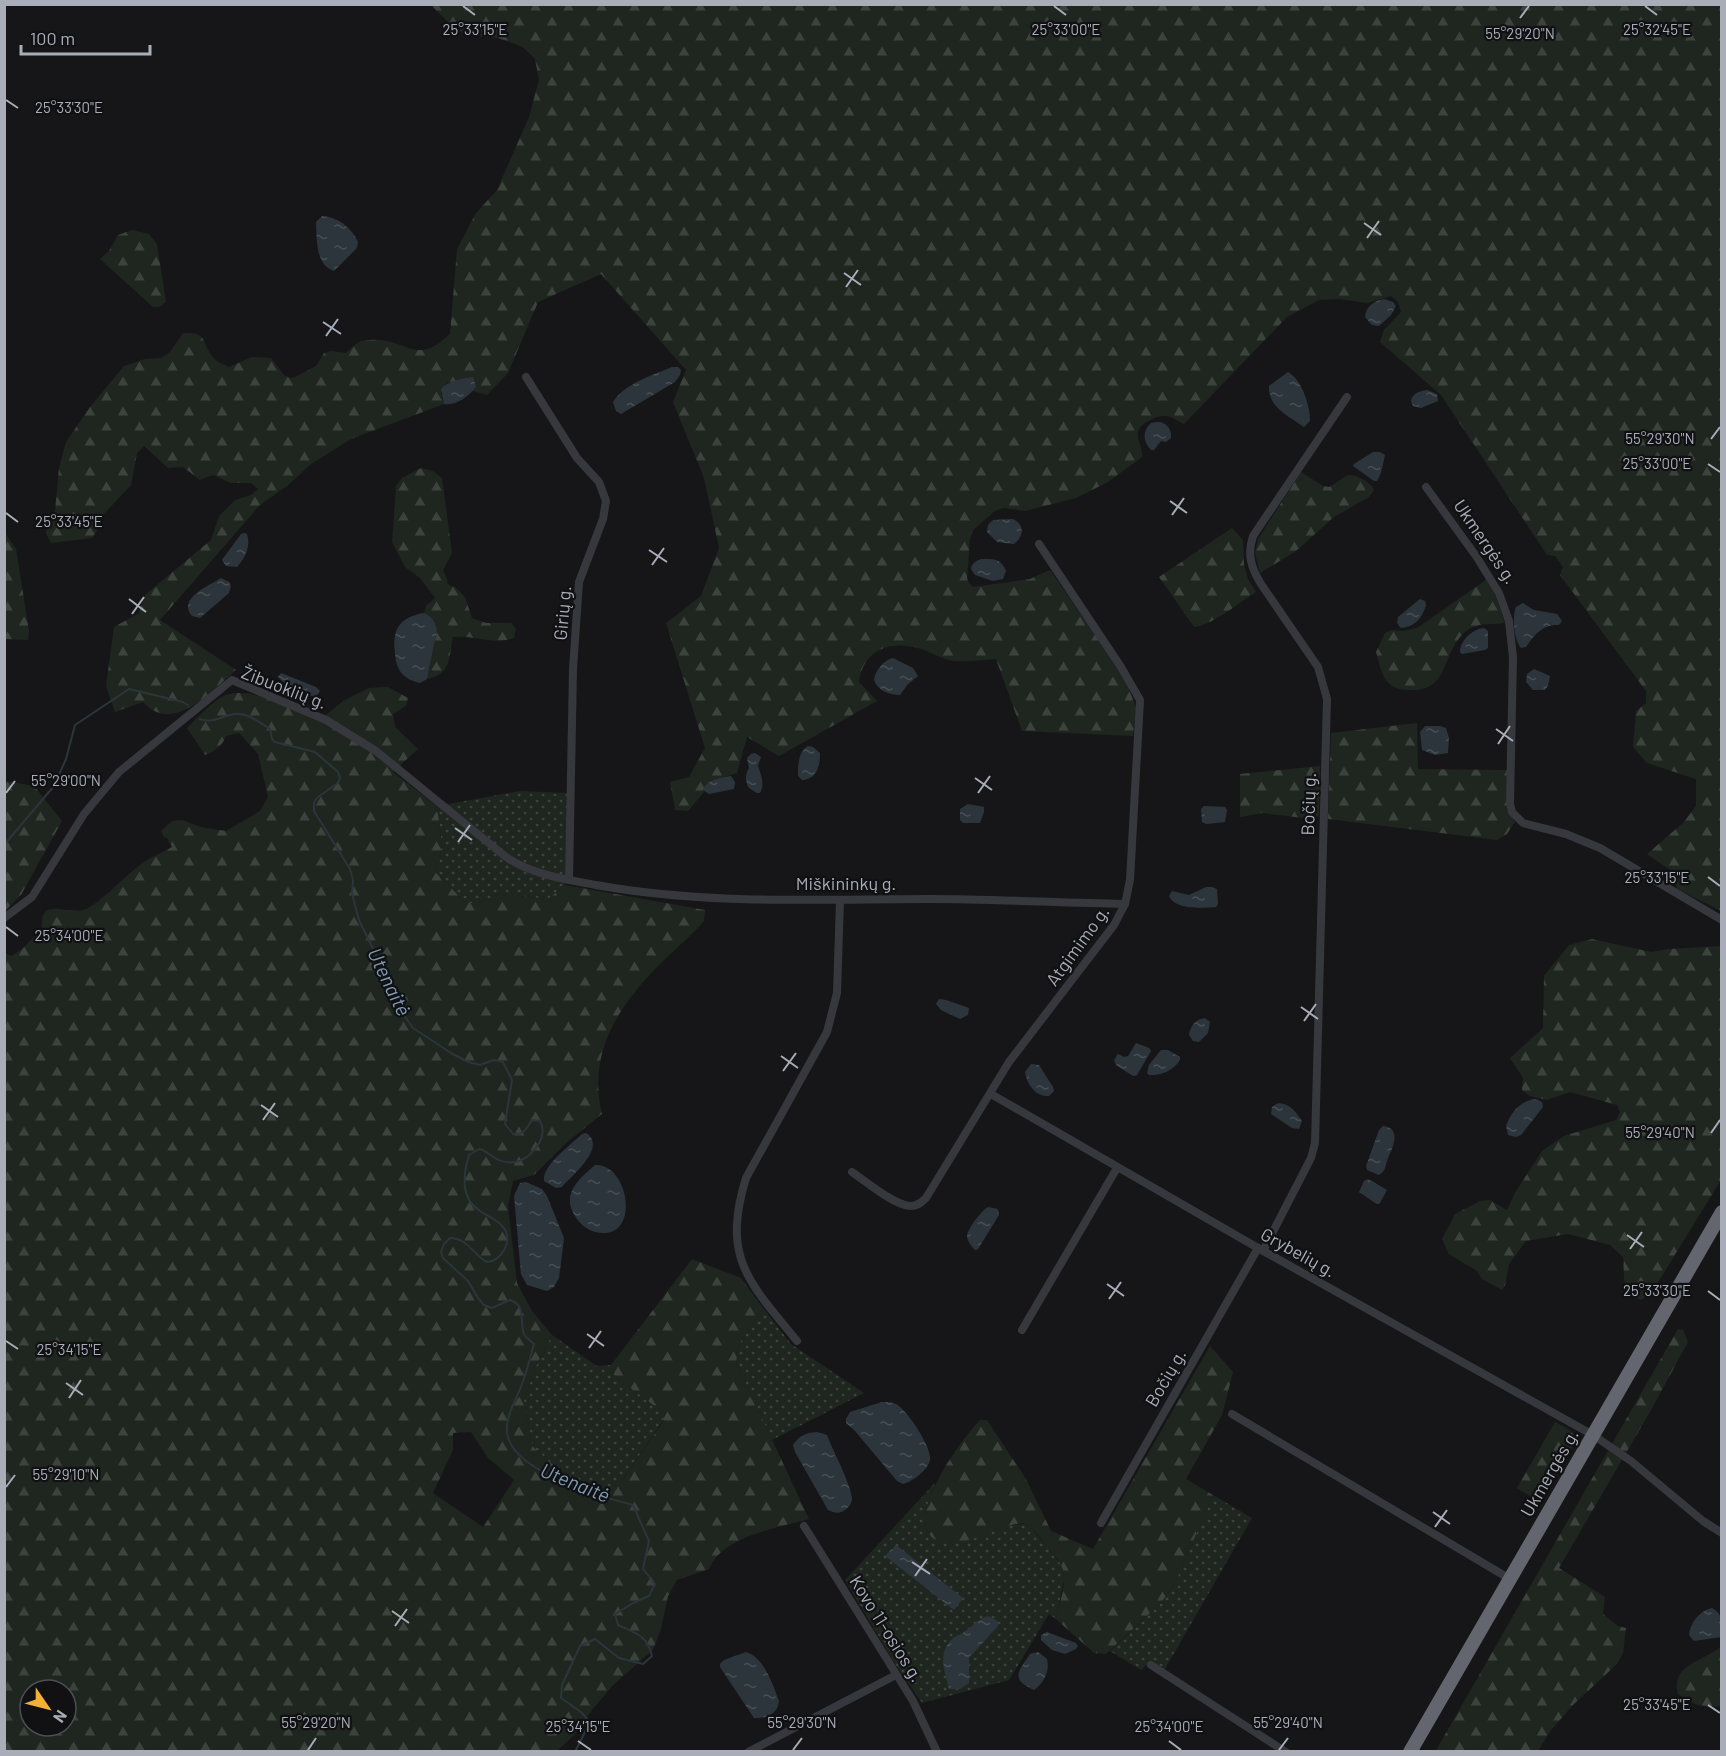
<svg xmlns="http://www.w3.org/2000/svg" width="1726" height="1756" viewBox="0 0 1726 1756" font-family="Barlow,sans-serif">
<defs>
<pattern id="grass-dots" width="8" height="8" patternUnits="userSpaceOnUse" patternTransform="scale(1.5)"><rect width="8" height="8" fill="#1e261f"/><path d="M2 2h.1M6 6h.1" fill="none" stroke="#3c433d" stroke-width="1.8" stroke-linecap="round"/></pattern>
<pattern id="forest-firs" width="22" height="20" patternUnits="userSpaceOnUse" patternTransform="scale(1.5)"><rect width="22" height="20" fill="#1e261f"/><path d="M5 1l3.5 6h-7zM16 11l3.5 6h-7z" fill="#3c433d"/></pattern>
<pattern id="water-ripples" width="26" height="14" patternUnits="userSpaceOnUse" patternTransform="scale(1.5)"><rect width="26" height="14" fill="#2c353c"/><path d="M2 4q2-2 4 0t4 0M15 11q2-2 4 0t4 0" fill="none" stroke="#485056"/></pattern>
</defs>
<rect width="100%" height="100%" fill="#161618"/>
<g fill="url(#grass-dots)">
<path d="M520,791l48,2 -3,92 -17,14 -48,-5 -23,9h-11l-30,-30 6,-28 -5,-39z"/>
<path d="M763,1308l28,36 73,49 -92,47 -36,-78 3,-18z"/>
<path d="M552,1335l45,31 14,-1 3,10 51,39 -2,7 -47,68 -9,5 -17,-5 -38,-25 -20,-18 -8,-46 12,-34z"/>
<path d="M935,1483c-5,17 -14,32 -8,49l98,-8 6,3 32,40 1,12 -8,40 -7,-5 -40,66 -87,23 -26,-38 -51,-85z"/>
<path d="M1213,1495l39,23 -87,151 -15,-8 -9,9 -31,-19 51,-48 14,-20z"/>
</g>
<g fill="url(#forest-firs)" fill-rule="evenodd">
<path d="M431,5h1290v906l-44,-22 -4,-17 -26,-18 36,-31 13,-17v-27l-49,-16 -14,-16 3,-36 10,-8v-12l-86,-116 3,-8 -8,-11 -8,-1 -106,-160 -61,-53 4,-12 17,-18 -3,-10 -7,-6 -24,7 -27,-4 -21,1 -32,17 -103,107c-6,-3 -13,-8 -18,-8 -9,-1 -27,7 -28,17 -1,8 5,15 4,24l-34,25 -32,16 -51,13 -21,-3 -9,3 -21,18 -4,10 -3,39 2,5 4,4 57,-8 20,-9 75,108 11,30 -3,28 -111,-5 -26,-72c-13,1 -28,3 -42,2 -12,-1 -24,-10 -36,-13 -29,-8 -55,2 -59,34l18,19 -98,55 -32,-19 -10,36 -15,5 -19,12 1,2 -16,19 -13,-1 -5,-28 19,-5 16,-29 -39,-125 35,-27 18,-48 -15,-70 -31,-76 13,-32 -85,-96 -63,28 -30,71 -21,22 -14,-4 3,-4 -9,-9 -20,5 -6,10 3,11 -93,35 -40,25 -24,22 -27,19 -100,115 76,50c-24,20 -63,66 -93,32l-28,10 -9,-26 8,-59 25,-14 6,-18 66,-55 8,-24 16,-16 16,-5 7,-6 -7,-6h-20l-18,-8 -13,5 -17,-13 -15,1 -24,-22 -7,7 -6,32 -31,33 -3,13 -5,7 -41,5 -5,-10 1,-9 8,-13 4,-43 7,-26 24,-35 34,-41 21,-7 16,-1 9,-6 13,-19c25,-1 18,8 29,23 4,6 11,8 17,11l23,-10 19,1 13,17 6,3 5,-1 21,-11 8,-13 7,-2 15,2c4,-4 10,-10 15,-12 1,0 8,-1 9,-1 37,-3 44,28 80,-6l7,-85 19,-36 21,-23 32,-73 10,-37 -4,-21 -12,-12 -25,-9 -28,-3 -13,-4z"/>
<path d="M132,230l17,4 8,10 9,58 -7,5h-6l-53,-48 9,-8 9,-16z"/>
<path d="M421,468l12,3 9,7 10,75 -9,17 4,9v4l5,4 2,-1 11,11 7,21 14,5h25l5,6 -2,9c-21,7 -39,-3 -61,-1 -4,19 -2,38 -26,42l10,-49c-2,-9 -5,-12 -13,-17l2,-7 9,-8 -15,-20 -15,-11 -13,-25 4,-56 6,-8z"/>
<path d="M1301,472l22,14 6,1c16,-8 16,-18 35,-7 5,3 8,5 10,10l-5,7 -35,20 -38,34 -36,22 -5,-20 3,-14z"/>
<path d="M1232,528l11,12 1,25 4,14 8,13c-14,9 -47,35 -62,35l-35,-50z"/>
<path d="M5,533l11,16 13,82 -1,9 -23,-1z"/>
<path d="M1486,580l9,14 10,29c-15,2 -28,-1 -40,9 -26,24 -14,60 -57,58 -25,-1 -26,-18 -32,-38l9,-19 6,-3 12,1 14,-3z"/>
<path d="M388,687l20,11 -2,8 -13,8 2,13 23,22 -25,23 44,34 5,39 -6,28 30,30h11l23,-9 48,5 17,-14 140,25 -1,11c-13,15 -29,28 -43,42 -42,42 -74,89 -59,151l-36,29 -32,32 -21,6 -5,25 9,77 15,28 20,24 -16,31 -12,34 8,46 20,18 38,25 17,5 9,-5 47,-67 2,-8 -51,-39 -3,-10 81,-106 49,19 22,30 -24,36 -3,18 73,157c-32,9 -87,17 -100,50l-32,11 -9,16 -7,33 -8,21 -40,35 -21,25 -18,25 -17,16h-552l-1,-798 8,3 11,-8 19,-19c-3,-35 26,-12 44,-20 14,-6 39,-33 54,-44 9,-7 21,-12 32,-18l-5,-9 -3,-1 -3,-6 11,-10 10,-1 19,7 25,4 34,-20 8,-14 -10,-43 -19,-21 -13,3c-4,10 -11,15 -21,19l-18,-27c9,-9 28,-29 39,-33 27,-9 68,16 93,26l24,-20 26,-13zM471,1432l17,26 26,22 -31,47 -50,-34 20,-43v-17zM30,1690h36v36h-36z"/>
<path d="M1417,723l1,46 90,1c0,18 -4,37 7,52l-8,12 -10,6 -169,-21 3,-86z"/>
<path d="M1320,766l-1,50 -7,3 -50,-6 -22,4v-43z"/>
<path d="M6,781l28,5 28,35 -41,74 -16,16z"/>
<path d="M1592,939l59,13 18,-3 52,-3v234l-69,112 -11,8c-21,-9 -16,-23 -18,-43l-13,-12 -42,-11 -42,7 -17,23 -4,22 -3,4 -20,-11 -5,-8 -28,-17 -7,-15 13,-25 25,-13 10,-1 17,10 8,-17 27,-42 22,-15 52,-16 4,-8 -3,-7 -47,-13 -23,8 -17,-4 -8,-6 1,-12 -13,-20 33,-30 1,-52 25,-31z"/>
<path d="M1678,1329l5,1 5,12 -37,68 -92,158 46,29 -2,17 15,12 8,2 -3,25 -6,11 -43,40 -23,26 -13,21 -103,1z"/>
<path d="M1210,1346l23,26 -11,43 -36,64 27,16 -38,88 -14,20 -55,51 -12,-1 -38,-34c3,-16 13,-39 5,-54 -3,-7 -9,-12 -14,-18 -5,-7 -13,-20 -22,-23 -16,-4 -58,23 -79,19 -56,-8 16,-105 34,-123h7l39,59 25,52 42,18z"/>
<path d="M1555,1422c9,5 19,8 21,19l-36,61 -23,-14z"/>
<path d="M1721,1647v59c-19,2 -27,-1 -43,-12 -8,-29 25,-33 43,-47z"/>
</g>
<g fill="url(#water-ripples)">
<path d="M322,216c16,1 29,11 36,26l-1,6 -23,23c-19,-6 -17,-33 -18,-49z"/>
<path d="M1384,299l9,3 3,4 -5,9 -12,11 -7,-1 -7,-8c1,-11 9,-16 19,-18z"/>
<path d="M672,367h6l3,3 -1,5 -5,7 -54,32 -5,-3 -3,-9c11,-18 40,-27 59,-35z"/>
<path d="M1288,372c14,8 22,33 22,49l-6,6c-16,-11 -36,-20 -35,-41z"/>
<path d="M473,377l3,10c-7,9 -20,19 -32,17l-3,-15c6,-8 22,-11 32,-12z"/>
<path d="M1427,390l10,4 1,7 -17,7 -8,-2 -2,-5c1,-7 8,-10 16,-11z"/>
<path d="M1158,422c9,0 14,8 13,16l-5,4 -5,-1 -7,9h-3c-8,-8 -9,-19 0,-27z"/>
<path d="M1373,452h7l5,3 -4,18 -4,8h-3l-21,-15 1,-2z"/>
<path d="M1013,519c12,6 11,17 1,25l-17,-2 -10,-10 1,-7 5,-5z"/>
<path d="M244,533l3,1c4,12 -2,24 -10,33l-11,-1 -4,-6 19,-26z"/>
<path d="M981,559c12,0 20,-1 25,12l-3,8 -10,2 -18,-6 -4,-6c1,-6 5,-8 10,-10z"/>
<path d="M221,578l8,4 2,4 -2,7 -29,25 -8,-2c-15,-18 17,-30 29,-38z"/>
<path d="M1420,599l5,2 1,4c-4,13 -11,22 -25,23l-4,-5 1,-6z"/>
<path d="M1523,603l11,7 23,4 5,7 -3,4c-16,-1 -25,10 -33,22l-5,1c-7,-8 -9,-31 -5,-41z"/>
<path d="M424,613c9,5 11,8 13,17l-10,49 -7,4c-17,-4 -24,-13 -25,-30 -3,-23 4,-36 29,-40z"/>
<path d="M1484,628l4,3v17l-3,2 -23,4 -2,-2c0,-11 12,-23 24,-24z"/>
<path d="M893,658l20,10 5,8 -10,8 -8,11c-11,0 -23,-5 -26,-15 1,-10 10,-20 19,-22z"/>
<path d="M1534,669l16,7 -2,10 -3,4h-12l-7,-8 1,-8z"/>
<path d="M281,673l35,14 4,4 -4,6c-13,-3 -30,-10 -38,-20z"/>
<path d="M1425,726h15l6,2 3,10 -1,15 -13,2 -13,-5 -2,-18z"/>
<path d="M808,746l5,1 7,6c0,13 -3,26 -18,27l-4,-4c0,-11 0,-24 10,-30z"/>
<path d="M755,753l6,4 -3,9c3,8 7,19 2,27h-3l-8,-5c-4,-7 -4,-13 0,-20l-2,-10 4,-4z"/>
<path d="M731,776l4,6 -1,7 -25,5 -6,-4c4,-11 18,-12 28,-14z"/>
<path d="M968,804l16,3v5l-4,11h-17l-3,-3v-11z"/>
<path d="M1204,806l21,1 2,3 -2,12 -19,2 -4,-2 -1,-13z"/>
<path d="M1206,887h5l6,2 1,15 -2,3c-14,1 -41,3 -47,-11l3,-5 17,4z"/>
<path d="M939,999l7,1 23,8 -1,7 -8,4 -19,-9 -5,-6z"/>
<path d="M1205,1018l5,4 -2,11 -9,9 -6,-1 -4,-6c1,-9 7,-16 16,-17z"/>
<path d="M1136,1043l13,5 2,3 -14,24 -4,1 -17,-11 -2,-5 4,-6 6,3 4,-1z"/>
<path d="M1161,1050h7l12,7v3c-6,10 -19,16 -31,15l-2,-2 2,-8z"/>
<path d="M1031,1064l8,1 14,22 1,4 -5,5c-14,1 -22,-12 -24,-24z"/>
<path d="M1536,1099l6,3 1,5 -22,28 -5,2 -8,-2 -2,-9c5,-14 15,-26 30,-27z"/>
<path d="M1278,1103c13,1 17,8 24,18l-3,8 -7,-1 -21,-14 1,-7z"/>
<path d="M1383,1126c19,2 10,22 5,32 -3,8 -2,13 -9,17l-12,-5 -1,-4 13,-36z"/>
<path d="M586,1133c22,14 -14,42 -24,54l-6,1 -12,-7c-2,-16 27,-36 38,-47z"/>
<path d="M595,1165c34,-3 48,78 0,67 -7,-2 -14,-7 -18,-13 -17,-24 0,-38 18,-54z"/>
<path d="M1368,1179l19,11 -7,13 -3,1 -18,-12 5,-11z"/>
<path d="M526,1182l16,7 5,7 17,42 -5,40 -5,9 -7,4 -20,-6 -6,-11 -7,-78 6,-13z"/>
<path d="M988,1207l10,2 1,6 -21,34 -3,1c-3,-3 -8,-9 -8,-14 0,-7 15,-26 21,-29z"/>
<path d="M882,1402c4,0 9,0 14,2 11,6 36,43 34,56 -2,10 -18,22 -27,24l-6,-3 -42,-50 -9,-8v-4l4,-7z"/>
<path d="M817,1432l10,3c6,16 23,47 25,63 0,5 -2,8 -7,12 -5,4 -11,3 -17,0l-33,-58 -2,-7c7,-10 12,-12 24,-13z"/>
<path d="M896,1545l67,53 -9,12 -69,-54z"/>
<path d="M1712,1608c12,6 10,17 9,29l-27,4 -5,-6c1,-12 10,-24 23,-27z"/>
<path d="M988,1616l10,5v5l-29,32v25l-9,6h-11c-4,-18 -12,-35 3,-50 3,-3 8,-4 12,-7 12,-8 9,-10 24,-16z"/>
<path d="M1047,1632l29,11 2,3 -2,3 -11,5 -13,-4 -11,-10v-5z"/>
<path d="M746,1652c18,5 27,33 33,49 -1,13 -13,18 -25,17l-34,-51v-3l4,-4z"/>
<path d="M1038,1652l9,7c3,12 -3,24 -13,31 -24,-11 -16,-18 -4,-36z"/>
</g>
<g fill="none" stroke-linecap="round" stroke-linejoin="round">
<g stroke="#2c353c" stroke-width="2">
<path d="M200,719c12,5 22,-3 34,-5 13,-2 25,8 36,15l2,10 3,3 40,10 23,20 2,6 -2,5 -20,14 -4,5v9l36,58 3,11 -1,14 7,26 31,64 13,30 10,14 38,25 17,9 12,3 14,-5 9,2 9,18 -7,44 8,10c11,1 13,-5 19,-14l8,1c4,7 3,15 -1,22 -10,17 -26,25 -44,15 -6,-3 -9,-8 -16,-9l-10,6c-6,20 -9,43 11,56 7,5 18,9 23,16 11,13 -1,34 -16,35 -14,-7 -19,-24 -37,-24l-6,6 -3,8 2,6 25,23 10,17 6,7 8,3 18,-8c17,6 9,21 14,34 1,3 7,7 10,10 -4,14 -7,27 -12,40 -5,14 -17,33 -15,48 3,39 94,65 126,73l16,36 -6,28 12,15 -6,12 -14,6 -20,12 3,11c19,9 29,10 34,31l-9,8 -24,-6 -24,-19 -15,7 -18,39 -1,13 20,14 9,10 -15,30"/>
<path d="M4,845l50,-59 12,-27 9,-34 54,-36 54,13 5,3"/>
</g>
<g stroke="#37383d" stroke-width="8">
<path d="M526,377l51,81 22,24 7,19 -3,18 -24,63 -6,87 -4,211"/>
<path d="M1426,487l50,69 23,37 10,28 4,36 -3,146 2,9 11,11 43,11 34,14 122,72"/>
<path d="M4,918l28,-21 52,-83 35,-42 113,-92 94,40 50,31 130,106c27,18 58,22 90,28 110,20 222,14 334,14 65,0 130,4 195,5"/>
<path d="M991,1094l267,154 335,187 38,26 72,60 19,12"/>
<path d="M852,1172c13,9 42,33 58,34 7,0 11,-3 16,-8l83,-136 105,-137 11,-21 5,-24 10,-180 -19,-33 -82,-123"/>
<path d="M1263,1251l48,-93 4,-15 12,-444 -9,-32 -57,-83c-10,-16 -14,-30 -8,-48l94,-139"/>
<path d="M1022,1330l95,-162"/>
<path d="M797,1341c-47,-58 -76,-82 -51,-163l81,-146 10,-39 3,-93"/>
<path d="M1232,1414l278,165"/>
<path d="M1101,1523l157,-275"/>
<path d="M804,1526l109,175 24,51"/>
<path d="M1151,1665l135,87"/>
<path d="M748,1752l148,-77"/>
</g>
<path stroke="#63666e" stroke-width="14" d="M1410,1752l312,-540"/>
</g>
<path fill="none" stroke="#a8adb8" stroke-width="2" d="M463,6l12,9M1054,6l12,9M1645,6l12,9M1520,18l9,-12M6,100l12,8M1364,223l17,12M1367,238l12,-17M844,273l17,12M846,287l12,-17M323,322l18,12M326,336l12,-17M1711,439l9,-12M1708,464l12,8M1170,501l17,12M6,513l12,9M1172,515l12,-17M649,550l18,12M652,565l12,-17M129,599l17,13M132,614l12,-17M1496,729l17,12M1498,744l12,-18M975,778l17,12M6,793l9,-12M978,793l12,-17M455,828l17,12M458,842l12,-17M1708,877l12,9M6,927l12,9M1301,1007l17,12M1304,1021l12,-17M781,1056l17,12M783,1071l13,-18M261,1105l17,12M263,1120l12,-17M1711,1133l9,-13M1627,1235l17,12M1630,1249l12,-17M1107,1284l17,12M1708,1291l12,9M1109,1299l12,-17M587,1334l17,12M6,1341l12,8M589,1348l12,-17M66,1383l17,12M69,1398l12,-18M6,1487l9,-12M1433,1512l17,12M1435,1527l12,-17M912,1562l18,12M915,1576l12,-17M392,1611l17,12M395,1626l12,-17M1708,1705l12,8M578,1741l13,9M1169,1741l12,9M308,1750l8,-12M793,1750l9,-12M1279,1750l9,-12"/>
<g text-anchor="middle" stroke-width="4.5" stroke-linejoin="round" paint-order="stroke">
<g font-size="18" fill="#a8adb8" stroke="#111113">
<text transform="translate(1485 542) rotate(56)" y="6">Ukmergės g.</text>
<text transform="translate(563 613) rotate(-85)" y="6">Girių g.</text>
<text transform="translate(284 688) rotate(21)" y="6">Žibuoklių g.</text>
<text transform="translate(1309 804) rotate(-88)" y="6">Bočių g.</text>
<text x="846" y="890">Miškininkų g.</text>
<text transform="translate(1078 946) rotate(-54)" y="6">Atgimimo g.</text>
<text transform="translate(1298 1253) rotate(29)" y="6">Grybelių g.</text>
<text transform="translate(1166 1378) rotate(-60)" y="6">Bočių g.</text>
<text transform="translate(1550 1473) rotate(-60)" y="6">Ukmergės g.</text>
<text transform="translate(886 1629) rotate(58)" y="6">Kovo 11-osios g.</text>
</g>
<g font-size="20" font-style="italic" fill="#7f9bb3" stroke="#111113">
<text transform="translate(389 982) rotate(64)" y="7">Utenaitė</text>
<text transform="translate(575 1483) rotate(22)" y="7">Utenaitė</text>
</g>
</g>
<g font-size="15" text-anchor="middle" fill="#a8adb8" stroke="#111113" stroke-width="4.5" stroke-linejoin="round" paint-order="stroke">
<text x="1657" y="35">25°32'45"E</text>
<text x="475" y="35">25°33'15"E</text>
<text x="1066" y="35">25°33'00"E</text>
<text x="1520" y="39">55°29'20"N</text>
<text x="69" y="113">25°33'30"E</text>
<text x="1660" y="444">55°29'30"N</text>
<text x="1657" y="469">25°33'00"E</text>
<text x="69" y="527">25°33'45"E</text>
<text x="66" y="786">55°29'00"N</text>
<text x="1657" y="883">25°33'15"E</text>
<text x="69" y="941">25°34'00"E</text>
<text x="1660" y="1138">55°29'40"N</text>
<text x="1657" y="1296">25°33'30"E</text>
<text x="69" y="1355">25°34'15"E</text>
<text x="66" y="1480">55°29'10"N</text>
<text x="1657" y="1710">25°33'45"E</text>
<text x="316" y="1728">55°29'20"N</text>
<text x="802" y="1728">55°29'30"N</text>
<text x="1288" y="1728">55°29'40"N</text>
<text x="578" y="1732">25°34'15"E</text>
<text x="1169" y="1732">25°34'00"E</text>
</g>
<rect width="1726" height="1756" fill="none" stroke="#a8adb8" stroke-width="12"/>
<g transform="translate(48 1708) rotate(125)"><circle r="28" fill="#111113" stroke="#4d4f55" stroke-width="1.5"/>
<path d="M0-4.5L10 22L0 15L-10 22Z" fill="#f2b134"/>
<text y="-9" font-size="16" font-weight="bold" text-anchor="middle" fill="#a8adb8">N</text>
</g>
<path d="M21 45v9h129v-9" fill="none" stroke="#a8adb8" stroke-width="3"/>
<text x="30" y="45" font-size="18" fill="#a8adb8" stroke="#111113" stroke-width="4.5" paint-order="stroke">100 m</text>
</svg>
